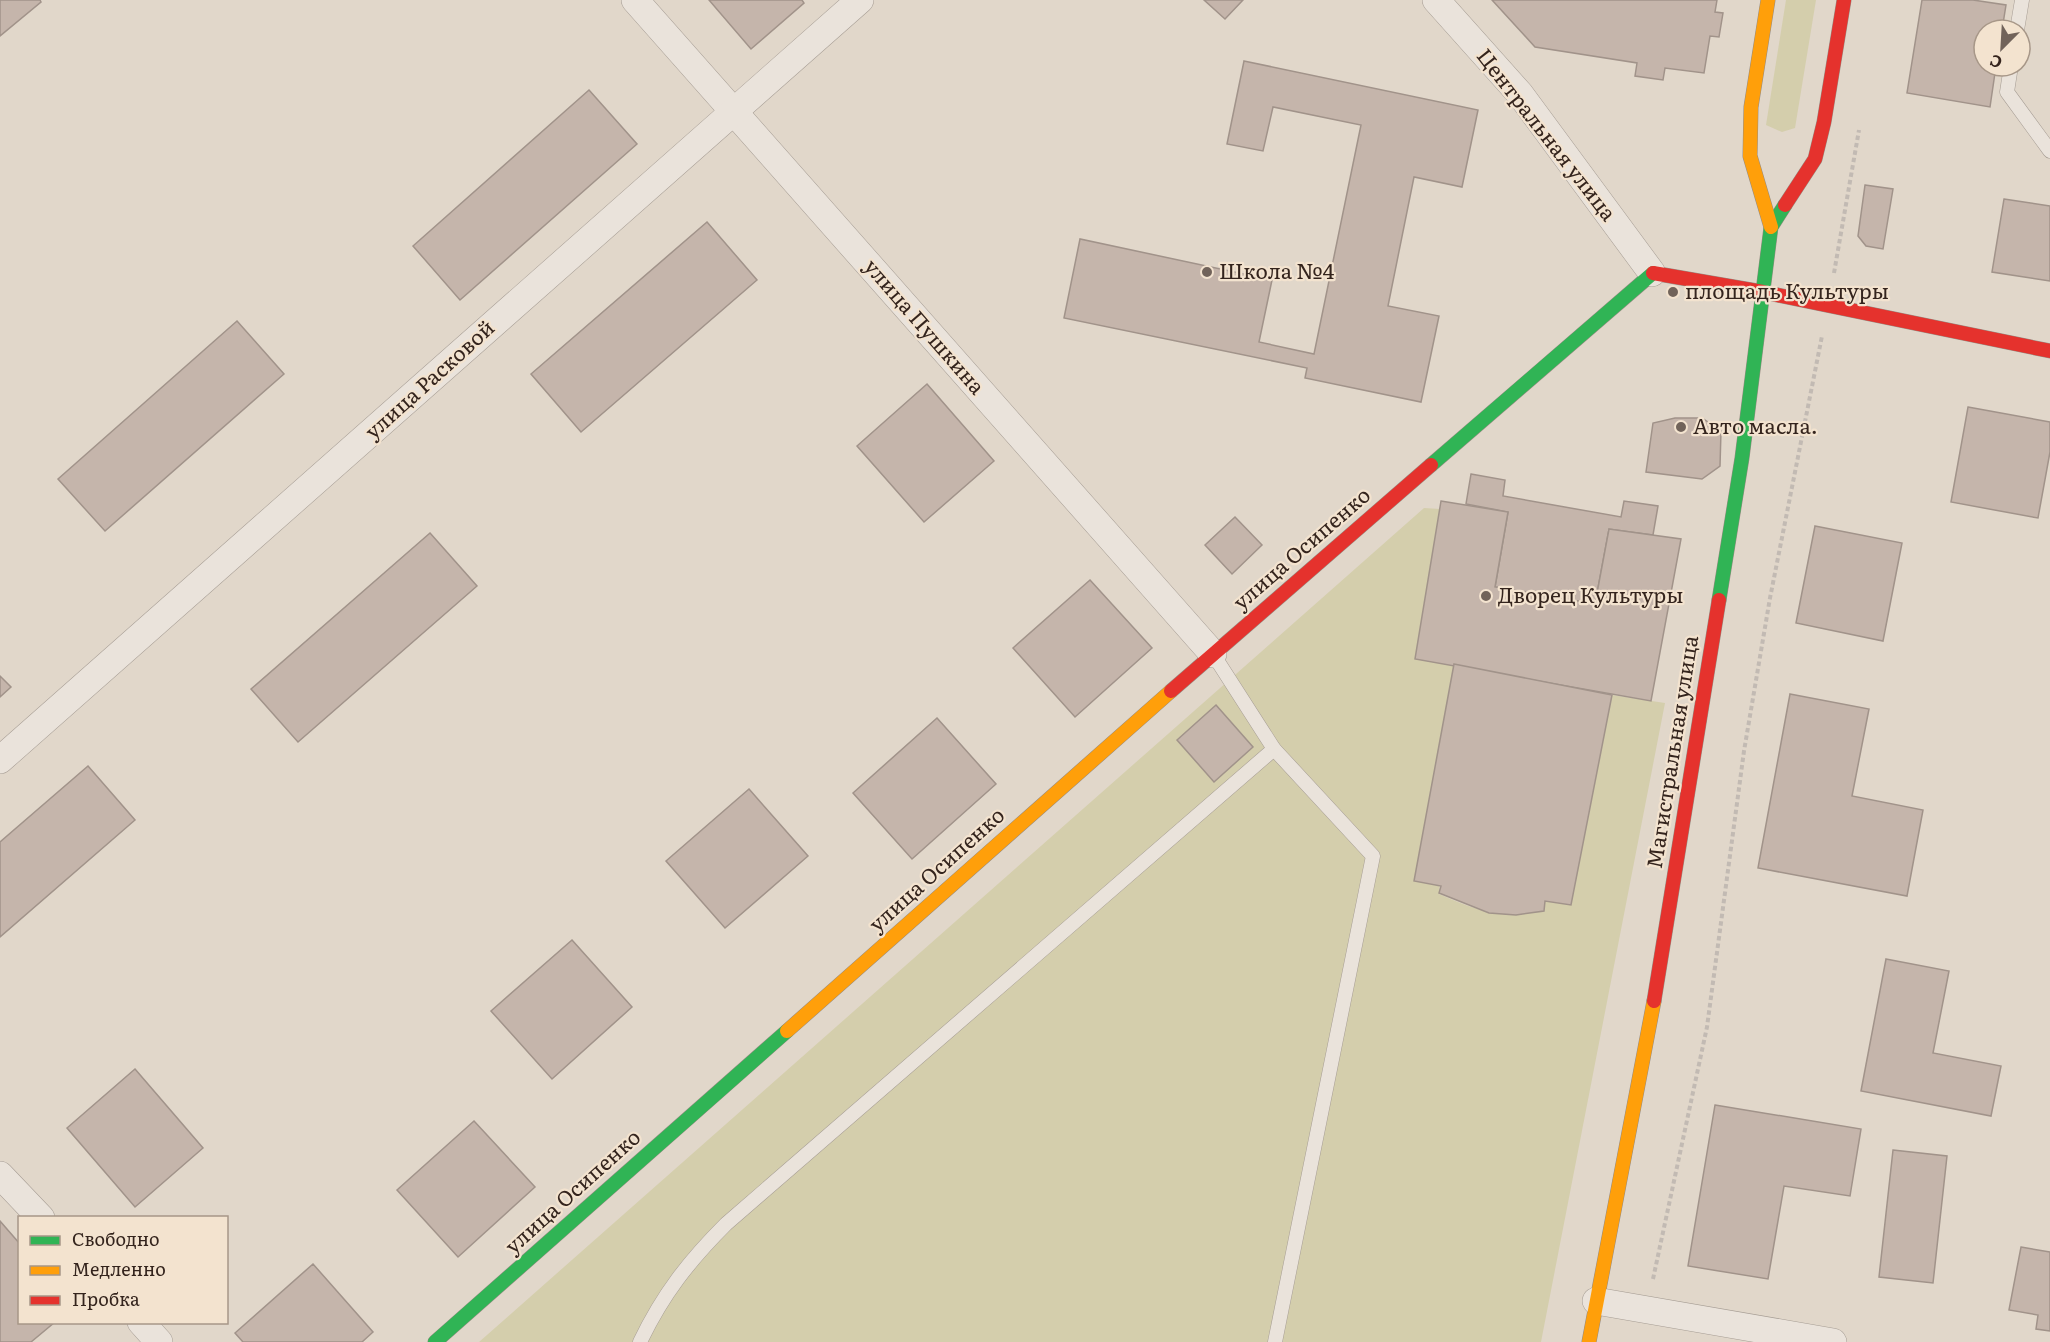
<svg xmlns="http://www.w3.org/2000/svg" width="2050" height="1342" viewBox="0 0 2050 1342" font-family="Literata,serif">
<rect width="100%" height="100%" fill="#e1d7ca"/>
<g fill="#d4ceac">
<path d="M1786,0h30l-21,128 -13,4 -16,-7z"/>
<path d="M1424,508l16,1 14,155 -15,230c39,18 62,23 105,17l1,-10 26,4 41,-210 53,8 -124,639h-1062z"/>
</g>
<g fill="#c5b5ab" stroke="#a1938a" stroke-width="1.5">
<path d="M0,0h40l1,2 -41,34z"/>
<path d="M709,0h93l2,3 -53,46z"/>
<path d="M1204,0h39l-18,19z"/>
<path d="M1492,0h225l-2,12 8,1 -4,24 -9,-1 -6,37 -39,-5 -2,12 -28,-4 2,-13 -102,-16z"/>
<path d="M1922,0h51l33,5 -4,25h-18v36h12l-6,41 -83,-14z"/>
<path d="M1244,61l234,49 -16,77 -48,-10 -26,129 51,10 -18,86 -116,-24 2,-10 -243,-50 16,-79 192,41 -13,62 55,12 47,-229 -88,-18 -10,44 -36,-7z"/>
<path d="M589,90l48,54 -177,156 -47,-54z"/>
<path d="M1865,185l28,4 -10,60 -17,-3 -8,-10z"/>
<path d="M2004,199l46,7v75l-58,-9z"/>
<path d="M707,222l50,58 -176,152 -50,-58z"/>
<path d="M237,321l47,53 -179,157 -47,-52z"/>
<path d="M927,384l67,77 -70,61 -67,-76z"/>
<path d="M1968,407l82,15v30l-12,66 -87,-16z"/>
<path d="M1675,418h27l19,13 -1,35 -18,13 -56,-7 7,-49z"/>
<path d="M1471,474l34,6 -2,16 118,21 3,-16 34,5 -5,29 -44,-6 -14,75 -100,-17 13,-75 -42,-8z"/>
<path d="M1441,501l67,11 -13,75 100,17 14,-75 72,10 -30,162 -236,-42z"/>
<path d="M1235,517l27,28 -30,29 -27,-29z"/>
<path d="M1815,526l87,17 -19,98 -87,-18z"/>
<path d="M430,533l47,53 -179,156 -47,-53z"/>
<path d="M1090,580l62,68 -77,69 -62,-69z"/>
<path d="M1454,664l158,31 -41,210 -26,-4 -1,10 -28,4 -27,-2 -50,-20 2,-7 -27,-5z"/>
<path d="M0,676l11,11 -11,10z"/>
<path d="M1790,694l79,15 -17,87 71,14 -16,86 -149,-28z"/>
<path d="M1216,705l37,42 -39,35 -37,-42z"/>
<path d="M937,718l59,66 -84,75 -59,-66z"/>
<path d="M88,766l47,54 -135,117v-95z"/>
<path d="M749,789l59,67 -83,72 -59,-67z"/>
<path d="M572,940l60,67 -80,72 -61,-68z"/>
<path d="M1886,959l63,12 -16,82 68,13 -10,50 -130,-25z"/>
<path d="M135,1069l68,79 -68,59 -68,-79z"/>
<path d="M1715,1105l146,24 -11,67 -66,-10 -16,93 -80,-13z"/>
<path d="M474,1121l61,66 -77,70 -61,-67z"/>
<path d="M1893,1150l54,6 -14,127 -54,-6z"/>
<path d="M0,1221l20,23v78h35l-24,20h-31z"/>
<path d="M2021,1247l29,5v79l-14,-2 2,-14 -29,-5z"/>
<path d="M313,1264l60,68 -11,10h-119l-8,-9z"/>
</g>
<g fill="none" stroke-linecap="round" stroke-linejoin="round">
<defs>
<g id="lane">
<path d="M2017,30l5,-30"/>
<path d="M2011,66l-4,26 43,59"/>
<path d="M1213,654l61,95 99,107 -98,486"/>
<path d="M640,1342c23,-48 49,-81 86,-118l548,-475"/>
</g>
<g id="street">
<path d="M635,0l578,654"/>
<path d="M1436,0l84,94 132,179"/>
<path d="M0,760l860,-760"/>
<path d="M0,1175l41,43"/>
<path d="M1596,1301l237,41"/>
<path d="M141,1322l18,20"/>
</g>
<g id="fast">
<path d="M1431,465l222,-192"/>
<path d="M1719,600l23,-142 29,-231 14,-22"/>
<path d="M435,1342l352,-311"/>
</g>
<g id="slow">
<path d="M1768,0l-17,107 -1,49 21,71"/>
<path d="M787,1031l384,-340"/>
<path d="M1589,1342l65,-341"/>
</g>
<g id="jam">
<path d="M1785,205l30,-46 9,-37 20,-122"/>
<path d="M1653,273l110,19 287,59"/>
<path d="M1171,691l260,-226"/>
<path d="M1654,1001l65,-401"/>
</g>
</defs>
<use href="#lane" stroke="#a69d94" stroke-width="15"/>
<use href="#street" stroke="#a69d94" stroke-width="28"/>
<use href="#fast" stroke="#968c83" stroke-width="15"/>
<use href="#slow" stroke="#968c83" stroke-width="15"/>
<use href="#jam" stroke="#968c83" stroke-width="15"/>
<g stroke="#c2bab3" stroke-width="4" stroke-dasharray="4.5 3" stroke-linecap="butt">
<path d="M1834,273l25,-143"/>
<path d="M1653,1279l54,-252 37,-276 26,-153 52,-262"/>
</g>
<use href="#lane" stroke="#eae3db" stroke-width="14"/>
<use href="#street" stroke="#eae3db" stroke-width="27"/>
<use href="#fast" stroke="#30b455" stroke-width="14"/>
<use href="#slow" stroke="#ff9f0a" stroke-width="14"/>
<use href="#jam" stroke="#e5322d" stroke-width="14"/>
</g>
<g fill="#71635a" stroke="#f3e3cf" stroke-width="2">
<circle cx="1207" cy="272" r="6"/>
<circle cx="1673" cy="292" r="6"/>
<circle cx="1681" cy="427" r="6"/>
<circle cx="1486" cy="596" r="6"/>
</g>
<g text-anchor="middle" stroke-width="4.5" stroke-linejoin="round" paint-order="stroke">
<g font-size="21" fill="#34241d" stroke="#f3e3cf">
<text transform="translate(1546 135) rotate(52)" y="7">Центральная улица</text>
<text transform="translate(924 327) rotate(49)" y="7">улица Пушкина</text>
<text transform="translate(430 380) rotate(-42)" y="7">улица Расковой</text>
<text transform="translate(1302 549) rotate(-41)" y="7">улица Осипенко</text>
<text transform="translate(1673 752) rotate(-81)" y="7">Магистральная улица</text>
<text transform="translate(937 870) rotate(-42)" y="7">улица Осипенко</text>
<text transform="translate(573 1192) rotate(-42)" y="7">улица Осипенко</text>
</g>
<g font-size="21" fill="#34241d" stroke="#f3e3cf" text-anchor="start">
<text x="1219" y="279">Школа №4</text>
<text x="1685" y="299">площадь Культуры</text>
<text x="1693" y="434">Авто масла.</text>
<text x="1498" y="603">Дворец Культуры</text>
</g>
</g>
<rect x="18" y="1216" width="210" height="108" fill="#f3e3cf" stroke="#a79788" stroke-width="1.5"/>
<rect x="30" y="1236" width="30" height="9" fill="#30b455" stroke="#a79788" stroke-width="1.5"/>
<text x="72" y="1246" font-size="18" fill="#34241d">Свободно</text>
<rect x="30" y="1266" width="30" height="9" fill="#ff9f0a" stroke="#a79788" stroke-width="1.5"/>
<text x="72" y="1276" font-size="18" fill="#34241d">Медленно</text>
<rect x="30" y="1296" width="30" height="9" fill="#e5322d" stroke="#a79788" stroke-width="1.5"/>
<text x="72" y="1306" font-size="18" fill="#34241d">Пробка</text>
<g transform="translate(2002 48) rotate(204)"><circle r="28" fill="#f3e3cf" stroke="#a79788" stroke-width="1.5"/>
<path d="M0-4.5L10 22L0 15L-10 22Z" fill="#71635a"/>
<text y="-9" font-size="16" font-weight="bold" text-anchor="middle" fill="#34241d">С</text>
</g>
</svg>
